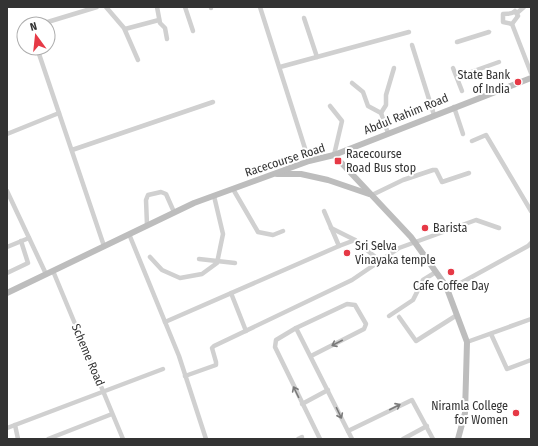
<svg xmlns="http://www.w3.org/2000/svg" width="538" height="446" viewBox="0 0 538 446" font-family="'Fira Sans Condensed',sans-serif">
<rect width="100%" height="100%" fill="#fff"/>
<g fill="none" stroke-linecap="round" stroke-linejoin="round">
<g stroke="#d0d0d0" stroke-width="4.5">
<path d="M106,7l18,21 14,32"/>
<path d="M157,7l3,16 5,5 2,11"/>
<path d="M185,7l8,24"/>
<path d="M211,7v1"/>
<path d="M260,7l49,154"/>
<path d="M515,11l3,5 -6,8 -9,-2v-8c5,-1 8,1 12,-3z"/>
<path d="M517,13l7,-6"/>
<path d="M304,18l13,39"/>
<path d="M41,24l56,-17"/>
<path d="M512,24l19,49"/>
<path d="M125,29l34,-9"/>
<path d="M457,42l32,-10"/>
<path d="M412,45l22,70"/>
<path d="M37,48l67,198"/>
<path d="M280,67l129,-35"/>
<path d="M453,68l9,23"/>
<path d="M457,77l42,-15"/>
<path d="M352,83l11,9 5,14 13,7 5,-8v-10l8,-27"/>
<path d="M330,106l12,15 -8,34"/>
<path d="M454,107l9,27"/>
<path d="M381,113l7,20"/>
<path d="M7,134l52,-21"/>
<path d="M472,141l14,-6 45,76"/>
<path d="M72,150l141,-48"/>
<path d="M233,189l25,43 15,3 10,-4"/>
<path d="M7,191l39,83"/>
<path d="M372,195l31,-15 30,-10h3l6,12 27,-9"/>
<path d="M324,211l15,35"/>
<path d="M147,225l-1,-25 2,-5 13,-3 5,2 8,18"/>
<path d="M331,228l24,12 25,21"/>
<path d="M129,234l50,122 27,83"/>
<path d="M7,247l22,-9"/>
<path d="M150,257l12,13 18,8 22,-4 15,-11 6,-29 -9,-38"/>
<path d="M199,259l36,4"/>
<path d="M53,271l70,168"/>
<path d="M7,273l21,-10 -7,-22"/>
<path d="M448,290l80,-44 3,-3"/>
<path d="M231,293l15,38"/>
<path d="M389,316l24,-16 10,-20 13,-8"/>
<path d="M399,317l17,24 41,-26"/>
<path d="M165,322l174,-76 16,-6"/>
<path d="M296,328l56,111"/>
<path d="M491,334l16,35 24,-9"/>
<path d="M467,342l64,-23"/>
<path d="M311,356l53,-27 2,-5 -11,-19 -8,-1 -51,24 -20,12 -1,7 45,92"/>
<path d="M185,376l31,-11v-3l-4,-14 2,-2 138,-66 47,-32 77,-28 23,8"/>
<path d="M302,404l26,-14"/>
<path d="M15,425l3,14"/>
<path d="M7,428l156,-59"/>
<path d="M348,431l64,-31 21,39"/>
<path d="M48,439l64,-25"/>
<path d="M298,439l4,-2"/>
<path d="M403,439l24,-13"/>
</g>
<g stroke="#bdbdbd" stroke-width="6">
<path d="M334,155l77,82 35,49 21,56 -2,71 -7,26"/>
<path d="M277,174h24l27,6 41,14"/>
<path d="M7,293l187,-90 115,-42 25,-6 197,-77"/>
</g>
</g>
<defs><path id="oneway-shaft" d="M-6 0H5M1.5-3L5.5 0L1.5 3" fill="none" stroke-width="1.6" stroke-linecap="round" stroke-linejoin="round"/></defs>
<g stroke="#7a7a7a">
<use href="#oneway-shaft" transform="translate(337 343) rotate(153)"/>
<use href="#oneway-shaft" transform="translate(296 392) rotate(-116)"/>
<use href="#oneway-shaft" transform="translate(395 407) rotate(-27)"/>
<use href="#oneway-shaft" transform="translate(339 413) rotate(64)"/>
</g>
<g fill="#e63946" stroke="#fff" stroke-width="1.5">
<circle cx="518" cy="82" r="4"/>
<rect x="334" y="157" width="8" height="8" rx="2"/>
<circle cx="425" cy="228" r="4"/>
<circle cx="347" cy="253" r="4"/>
<circle cx="451" cy="272" r="4"/>
<circle cx="516" cy="413" r="4"/>
</g>
<g text-anchor="middle" stroke-width="4" stroke-linejoin="round" paint-order="stroke">
<g font-size="12" fill="#333" stroke="#fff" text-anchor="start">
<text x="510" y="79" text-anchor="end">State Bank<tspan x="510" dy="14">of India</tspan></text>
<text x="346" y="158">Racecourse<tspan x="346" dy="14">Road Bus stop</tspan></text>
<text x="433" y="232">Barista</text>
<text x="355" y="250">Sri Selva<tspan x="355" dy="14">Vinayaka temple</tspan></text>
<text x="451" y="290" text-anchor="middle">Cafe Coffee Day</text>
<text x="508" y="410" text-anchor="end">Niramla College<tspan x="508" dy="14">for Women</tspan></text>
</g>
<g font-size="12" fill="#333" stroke="#fff">
<text transform="translate(406 114) rotate(-22)" y="4">Abdul Rahim Road</text>
<text transform="translate(285 160) rotate(-18)" y="4">Racecourse Road</text>
<text transform="translate(88 355) rotate(67)" y="4">Scheme Road</text>
</g>
</g>
<rect width="538" height="446" fill="none" stroke="#333333" stroke-width="16"/>
<g transform="translate(36 36) rotate(345)"><circle r="19" fill="#ffffff" stroke="#adadad"/>
<path d="M0-3L7 15L0 10L-7 15Z" fill="#e63946"/>
<text y="-6" font-size="11" font-weight="bold" text-anchor="middle" fill="#333333">N</text>
</g>
</svg>
